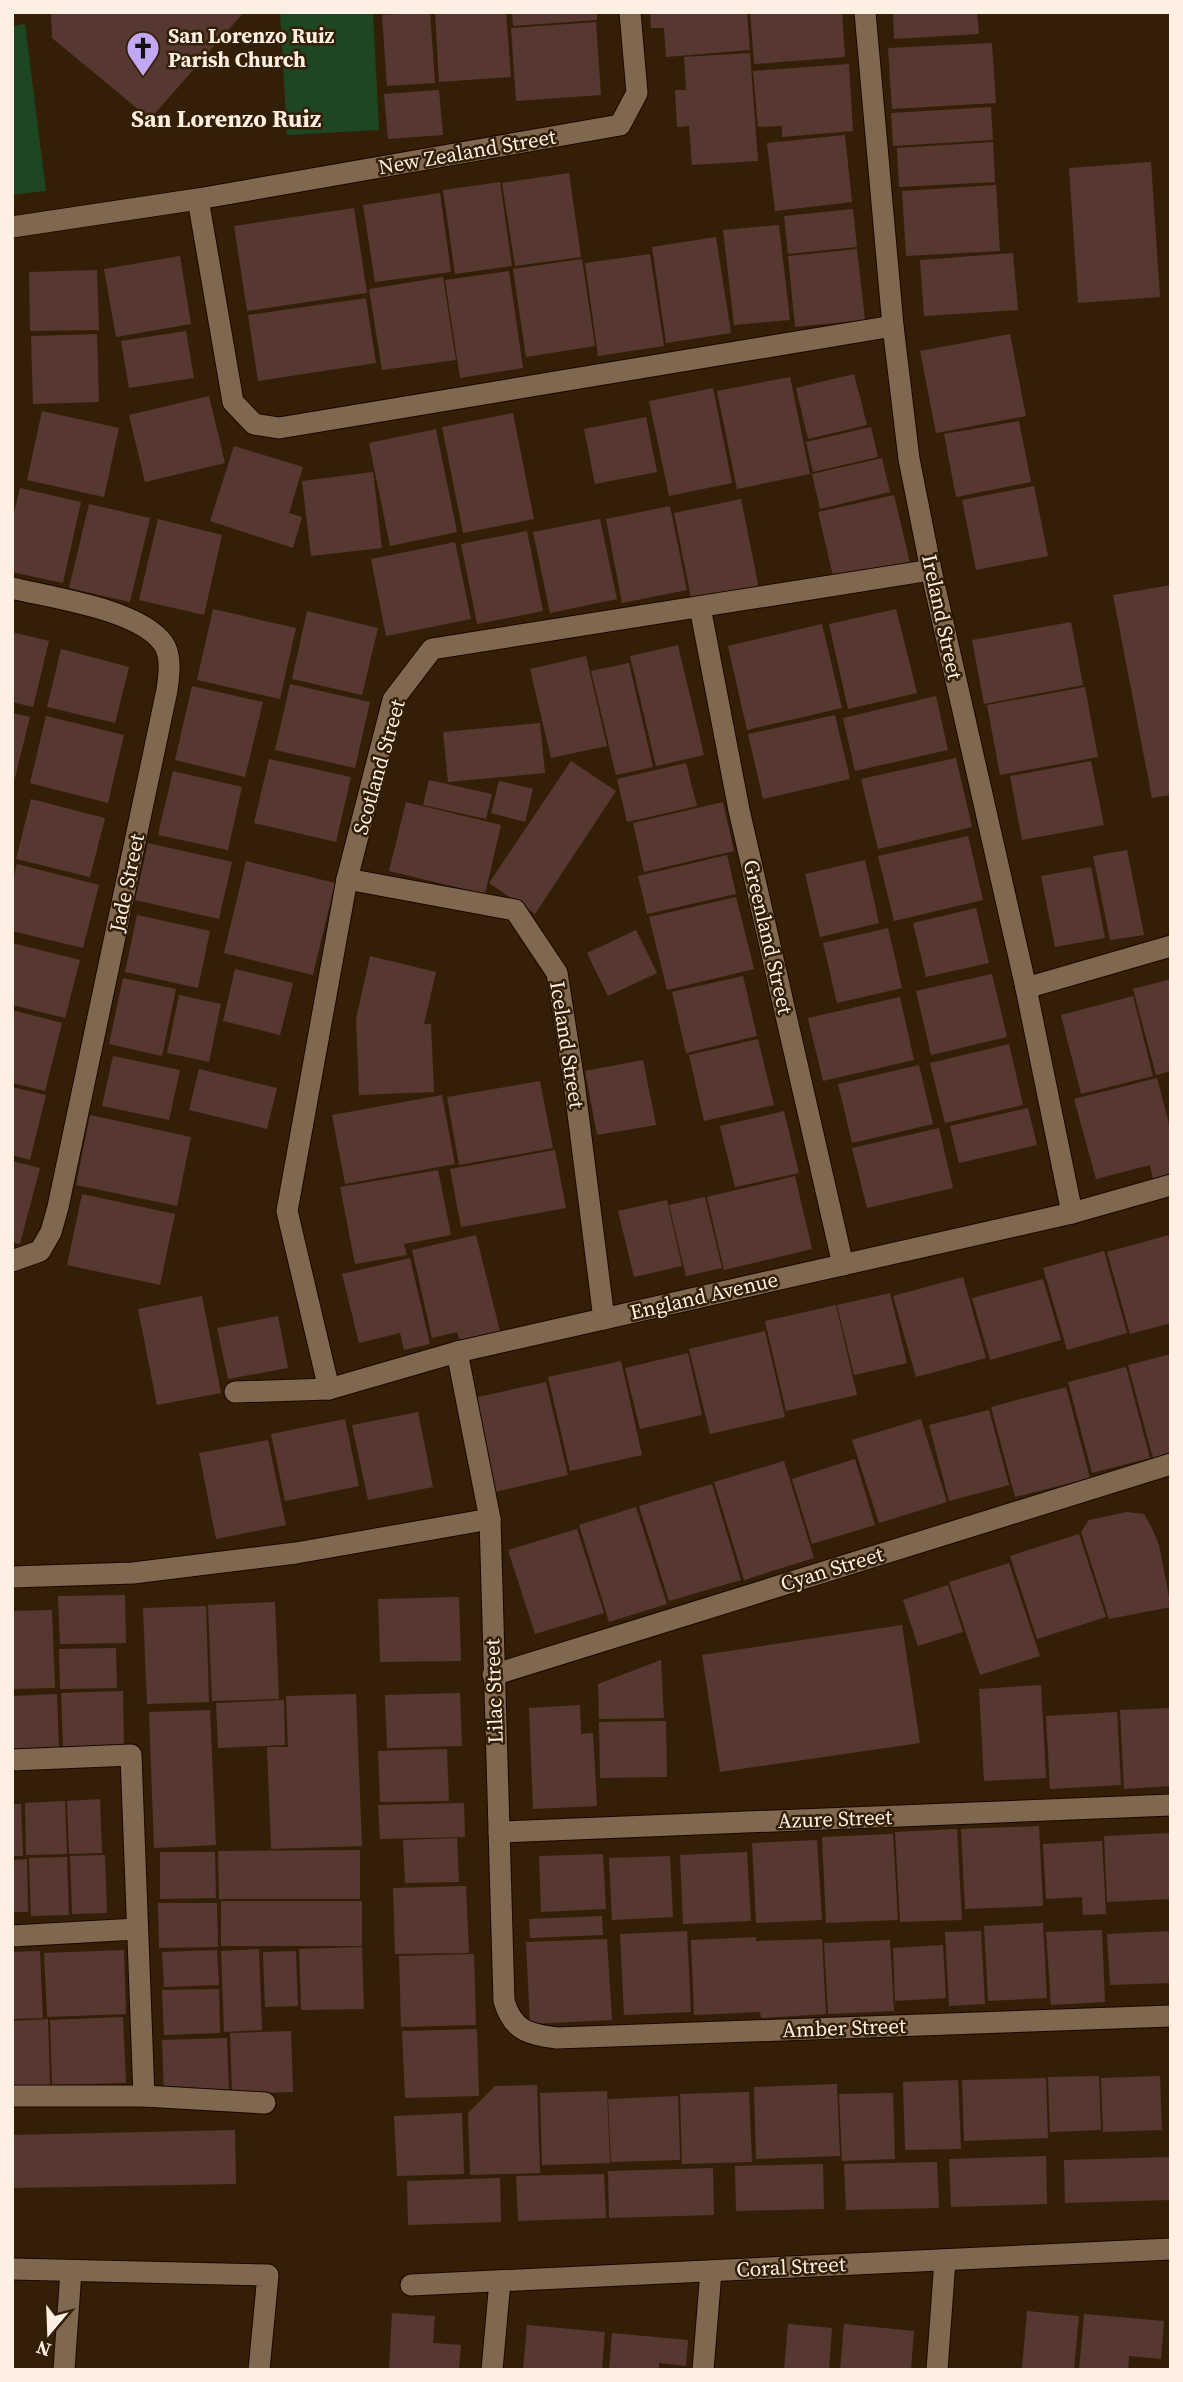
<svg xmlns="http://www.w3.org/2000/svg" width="1183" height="2382" viewBox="0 0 1183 2382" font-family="'Source Serif 4',serif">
<rect width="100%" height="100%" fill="#331f08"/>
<g fill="#1e4622">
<path d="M280,12h93l6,118 -92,5z"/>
<path d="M25,24l21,167 -34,4v-169z"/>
</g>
<g fill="#573831">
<path d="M51,12h193l-94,107 -98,-81z"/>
<path d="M430,12l5,71 -48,3 -5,-71z"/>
<path d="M435,12h71l5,65 -72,5z"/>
<path d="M512,12h85v8l-84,6z"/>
<path d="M650,12h97l3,38 -84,7 -2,-29h-13z"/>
<path d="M750,12h92l3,45 -91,7z"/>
<path d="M893,12h84l2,22 -85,5z"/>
<path d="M596,22l5,73 -85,6 -5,-73z"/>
<path d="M992,43l4,60 -104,6 -4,-61z"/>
<path d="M750,53l8,108 -66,4 -3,-39 -12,1 -2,-37h11l-2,-33z"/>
<path d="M849,64l4,67 -71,6v-11l-24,1 -5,-56z"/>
<path d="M439,90l4,45 -55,4 -4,-45z"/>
<path d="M991,107l2,33 -100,6 -2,-33z"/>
<path d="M845,135l7,67 -77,9 -8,-68z"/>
<path d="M993,142l2,40 -96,5 -2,-39z"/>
<path d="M1151,162l9,135 -82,6 -9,-135z"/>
<path d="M569,173l12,84 -66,9 -13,-83z"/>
<path d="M500,182l12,84 -57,8 -12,-84z"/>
<path d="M996,185l4,66 -94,5 -4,-65z"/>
<path d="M440,193l11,79 -76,10 -12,-77z"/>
<path d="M354,208l13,85 -120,18 -13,-85z"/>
<path d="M853,209l4,38 -69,7 -4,-38z"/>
<path d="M779,225l11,95 -56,5 -11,-95z"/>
<path d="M716,237l15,96 -65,10 -14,-96z"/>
<path d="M857,249l8,71 -70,7 -7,-71z"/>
<path d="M1013,253l5,57 -94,6 -4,-56z"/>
<path d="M650,254l14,92 -66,10 -13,-93z"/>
<path d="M180,256l11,68 -75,13 -12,-68z"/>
<path d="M582,259l13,87 -69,11 -13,-88z"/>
<path d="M97,270l2,60 -69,1 -1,-59z"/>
<path d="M509,271l14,97 -63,10 -15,-98z"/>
<path d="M443,277l13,83 -74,10 -13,-81z"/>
<path d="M366,298l10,65 -118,18 -10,-66z"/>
<path d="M186,331l8,47 -65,10 -8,-47z"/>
<path d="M97,334l2,68 -66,2 -2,-68z"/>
<path d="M1010,334l16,82 -90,17 -16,-82z"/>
<path d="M854,374l13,51 -59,14 -12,-51z"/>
<path d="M790,377l20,97 -73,15 -20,-98z"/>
<path d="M713,388l19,95 -63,13 -20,-95z"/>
<path d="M209,396l16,67 -80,19 -16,-67z"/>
<path d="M42,411l77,17 -15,69 -77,-17z"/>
<path d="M513,413l21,106 -71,14 -21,-106z"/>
<path d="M646,417l11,55 -62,12 -11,-55z"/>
<path d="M1019,421l12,61 -75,15 -12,-63z"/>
<path d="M871,427l7,30 -65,15 -7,-30z"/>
<path d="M436,429l21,103 -67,14 -21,-103z"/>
<path d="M234,446l69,21 -14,46 13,4 -9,31 -83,-27z"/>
<path d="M882,458l8,34 -70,17 -8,-35z"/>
<path d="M373,472l9,76 -71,8 -9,-75z"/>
<path d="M1034,486l14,70 -72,14 -14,-70z"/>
<path d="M20,488l61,14 -18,81 -51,-11v-51z"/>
<path d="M894,495l16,68 -76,17 -16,-68z"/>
<path d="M741,499l18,90 -67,14 -18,-90z"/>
<path d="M89,504l61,14 -20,84 -61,-14z"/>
<path d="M670,506l17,84 -65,13 -16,-84z"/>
<path d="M158,519l64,16 -18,80 -65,-15z"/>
<path d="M600,519l17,80 -67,14 -17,-81z"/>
<path d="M527,531l16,80 -66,13 -16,-80z"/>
<path d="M455,542l16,77 -85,17 -15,-77z"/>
<path d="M1171,585v210l-19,3 -39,-203z"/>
<path d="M213,609l83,19 -16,71 -83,-19z"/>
<path d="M896,609l21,84 -69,16 -19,-85z"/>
<path d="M307,611l71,17 -16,67 -70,-16z"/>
<path d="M1071,622l12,63 -99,19 -12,-64z"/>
<path d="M822,624l20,84 -95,22 -19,-84z"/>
<path d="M12,632l37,9 -16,66 -21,-5z"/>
<path d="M678,645l26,110 -48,11 -26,-110z"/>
<path d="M61,649l68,18 -14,56 -68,-16z"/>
<path d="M586,656l21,90 -56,12 -21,-89z"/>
<path d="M629,663l24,104 -37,8 -25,-104z"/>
<path d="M290,684l80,18 -15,66 -80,-18z"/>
<path d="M192,686l71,16 -18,75 -70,-17z"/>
<path d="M1085,687l13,70 -98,18 -13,-70z"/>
<path d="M936,696l12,54 -93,21 -12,-53z"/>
<path d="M12,713l18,4 -17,69h-1z"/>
<path d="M835,715l15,64 -87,20 -15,-65z"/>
<path d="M46,716l78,19 -16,68 -78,-20z"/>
<path d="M540,723l5,50 -97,9 -5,-50z"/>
<path d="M956,758l16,69 -94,22 -17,-70z"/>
<path d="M269,759l82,18 -15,65 -82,-19z"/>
<path d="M571,761l45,30 -81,123 -46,-31z"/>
<path d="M1091,761l13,64 -82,15 -12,-64z"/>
<path d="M686,763l11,43 -70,16 -10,-43z"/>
<path d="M173,771l69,16 -14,63 -70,-15z"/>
<path d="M429,780l63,14 -6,25 -63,-14z"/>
<path d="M499,781l34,8 -8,33 -34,-9z"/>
<path d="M31,799l74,19 -15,59 -74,-18z"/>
<path d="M406,802l95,23 -16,69 -96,-23z"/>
<path d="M723,802l11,49 -90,21 -11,-49z"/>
<path d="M968,836l15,64 -89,21 -16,-65z"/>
<path d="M148,843l84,19 -13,57 -84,-19z"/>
<path d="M1127,850l17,85 -34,5 -17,-84z"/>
<path d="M727,855l9,39 -89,20 -9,-38z"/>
<path d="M865,860l14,63 -59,14 -15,-63z"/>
<path d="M246,861l89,22 -22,92 -89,-22z"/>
<path d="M17,864l82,21 -16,63 -71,-17v-48z"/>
<path d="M1091,867l14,71 -50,9 -14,-71z"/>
<path d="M736,897l18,72 -87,21 -18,-73z"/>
<path d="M976,908l13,55 -63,14 -13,-54z"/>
<path d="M137,915l73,16 -12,57 -73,-16z"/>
<path d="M888,928l14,60 -65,15 -14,-60z"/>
<path d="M636,930l21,43 -49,23 -21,-43z"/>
<path d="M12,943l68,17 -15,58 -53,-13z"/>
<path d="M370,956l66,16 -12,52h7l3,68 -75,3 -3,-76z"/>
<path d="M235,969l58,14 -13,52 -57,-14z"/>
<path d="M992,974l15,63 -76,18 -15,-64z"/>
<path d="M743,976l14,60 -71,17 -14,-61z"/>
<path d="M123,978l53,11 -14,67 -53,-12z"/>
<path d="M1171,979v92l-15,4 -23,-86z"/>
<path d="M179,995l42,9 -12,58 -42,-9z"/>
<path d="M1133,996l20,80 -72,18 -20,-79z"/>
<path d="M900,997l14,63 -91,21 -15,-63z"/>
<path d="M12,1010l50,13 -17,68 -33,-8z"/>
<path d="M758,1039l16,66 -70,16 -15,-66z"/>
<path d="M1009,1044l14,61 -78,18 -15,-60z"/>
<path d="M113,1056l67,14 -11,50 -67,-14z"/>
<path d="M643,1060l13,65 -59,10 -12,-64z"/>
<path d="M919,1065l14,59 -81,19 -14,-59z"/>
<path d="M199,1069l78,19 -10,41 -78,-19z"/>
<path d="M1157,1078l14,53v43l-18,5 -3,-14 -54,14 -22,-80z"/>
<path d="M540,1081l13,67 -94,17 -12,-68z"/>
<path d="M12,1087l34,8 -16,65 -18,-5z"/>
<path d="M442,1095l13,69 -110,20 -13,-69z"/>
<path d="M1028,1108l9,37 -78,18 -9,-37z"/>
<path d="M784,1111l15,62 -64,14 -15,-61z"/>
<path d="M90,1115l101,22 -14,69 -101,-21z"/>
<path d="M939,1128l14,60 -86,20 -15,-60z"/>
<path d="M555,1150l11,58 -105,19 -11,-58z"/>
<path d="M12,1161l28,7 -20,76 -8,-2z"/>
<path d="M438,1170l13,65 -47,9 3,11 -52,9 -15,-77z"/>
<path d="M795,1176l17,73 -88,21 -17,-73z"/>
<path d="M82,1194l93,20 -15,71 -93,-20z"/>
<path d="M705,1197l17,71 -36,8 -17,-71z"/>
<path d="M667,1200l15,66 -48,11 -16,-66z"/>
<path d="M476,1235l24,96 -40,10 -3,-9 -25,6 -20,-88z"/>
<path d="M1169,1235l2,7v81l-41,11 -23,-82z"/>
<path d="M1104,1251l23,82 -60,17 -24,-82z"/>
<path d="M410,1258l20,86 -26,6 -4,-17 -41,10 -17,-69z"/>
<path d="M963,1277l23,81 -70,19 -23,-81z"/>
<path d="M1043,1279l18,61 -71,20 -18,-62z"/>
<path d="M890,1293l17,70 -53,12 -17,-70z"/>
<path d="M202,1296l19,97 -64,12 -19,-96z"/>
<path d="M836,1305l21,90 -71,16 -21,-90z"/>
<path d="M278,1316l10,52 -60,11 -11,-51z"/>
<path d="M765,1331l20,86 -75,17 -21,-85z"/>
<path d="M688,1353l14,62 -62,14 -15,-61z"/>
<path d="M1171,1354v104l-17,4 -26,-97z"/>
<path d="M621,1361l21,94 -72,16 -22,-94z"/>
<path d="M1126,1367l24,91 -58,15 -24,-91z"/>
<path d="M546,1382l22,93 -73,17 -22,-94z"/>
<path d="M1066,1387l24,91 -75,19 -24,-90z"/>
<path d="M989,1410l20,75 -60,16 -20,-76z"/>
<path d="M418,1412l15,75 -65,13 -16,-75z"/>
<path d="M345,1419l14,67 -74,15 -14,-67z"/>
<path d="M921,1419l26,83 -68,21 -27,-83z"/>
<path d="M268,1440l18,85 -70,14 -17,-86z"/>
<path d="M855,1459l20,66 -63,19 -20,-65z"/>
<path d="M784,1461l30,97 -70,22 -30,-98z"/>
<path d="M712,1484l29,96 -72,21 -30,-95z"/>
<path d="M636,1507l31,97 -58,18 -30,-97z"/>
<path d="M1127,1512l17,2 8,14 7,17 12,62 -62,12 -28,-87 8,-12z"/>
<path d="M577,1529l27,84 -69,21 -27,-84z"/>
<path d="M1079,1534l27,83 -69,22 -27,-83z"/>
<path d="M1009,1563l31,93 -60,19 -31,-93z"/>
<path d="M948,1585l15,47 -45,14 -15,-46z"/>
<path d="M125,1595l1,48 -66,1 -2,-48z"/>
<path d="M459,1597l2,64 -81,1 -2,-63z"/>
<path d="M275,1602l4,97 -67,2 -4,-96z"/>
<path d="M206,1606l3,96 -62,2 -4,-96z"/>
<path d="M52,1610l3,78 -43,1v-78z"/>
<path d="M902,1625l18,118 -200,29 -18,-117z"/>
<path d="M116,1648l1,40 -57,1 -1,-40z"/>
<path d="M661,1660l3,58 -65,1 -1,-35z"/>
<path d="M1041,1685l5,93 -62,3 -5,-92z"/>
<path d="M123,1691l1,57 -61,1 -2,-56z"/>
<path d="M460,1693l2,53 -75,2 -2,-53z"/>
<path d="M57,1694l2,56 -47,1v-55z"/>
<path d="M356,1694l6,152 -91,3 -4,-102h21l-2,-51z"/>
<path d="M284,1700l1,45 -67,3 -2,-45z"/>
<path d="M580,1705l1,29 12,-1 4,73 -64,3 -4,-101z"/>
<path d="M1171,1708v78l-47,3 -4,-79z"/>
<path d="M210,1710l6,135 -62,3 -5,-136z"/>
<path d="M1117,1712l4,73 -71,4 -4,-73z"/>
<path d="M666,1721l1,56 -67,1 -1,-56z"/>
<path d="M447,1749l2,52 -69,1 -2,-51z"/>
<path d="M100,1799l2,54 -33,1 -2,-53z"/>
<path d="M65,1801l2,53 -41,1 -1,-52z"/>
<path d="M464,1803l1,34 -85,2 -2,-34z"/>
<path d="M12,1804h9l2,52h-11z"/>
<path d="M1039,1826l4,80 -78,3 -4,-80z"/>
<path d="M957,1829l5,91 -62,2 -5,-90z"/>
<path d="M1171,1833v66l-64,3 -3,-66z"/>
<path d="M893,1834l5,86 -72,3 -4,-86z"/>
<path d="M457,1838l2,44 -54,1 -2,-43z"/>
<path d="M817,1840l5,80 -66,3 -4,-80z"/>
<path d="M1102,1841l4,73 -23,1 -1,-18 -36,2 -3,-55z"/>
<path d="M360,1850v49h-141l-1,-48z"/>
<path d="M160,1852h55l1,46 -56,1z"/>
<path d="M747,1852l4,69 -68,3 -3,-69z"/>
<path d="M603,1854l3,55 -65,3 -2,-56z"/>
<path d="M105,1855l2,58 -35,1 -2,-58z"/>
<path d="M670,1856l3,61 -61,3 -3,-62z"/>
<path d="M67,1857l2,58 -38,1 -2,-58z"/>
<path d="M27,1859l1,53h-16v-52z"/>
<path d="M466,1886l3,67 -74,1 -2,-66z"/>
<rect x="221" y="1901" width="141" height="45"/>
<path d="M158,1903h59l1,44 -59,1z"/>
<path d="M602,1916l1,19 -73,3 -1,-19z"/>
<path d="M1043,1923l4,75 -59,3 -4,-75z"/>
<path d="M1102,1930l3,72 -54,3 -5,-73z"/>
<path d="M687,1931l4,81 -67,3 -4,-81z"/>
<path d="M981,1931l4,73 -36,2 -4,-74z"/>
<path d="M1171,1931v52l-61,2 -3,-51z"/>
<path d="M756,1937v4l66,-2 4,75 -65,4 -1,-6 -66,3 -3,-75z"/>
<path d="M607,1939l5,81 -82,4 -4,-82z"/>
<path d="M890,1940l4,71 -66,3 -4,-71z"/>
<path d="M943,1945l3,53 -51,3 -2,-53z"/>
<path d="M362,1947l2,62 -63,1 -2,-61z"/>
<path d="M259,1949l3,81 -38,2 -3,-81z"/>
<path d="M124,1950l2,64 -79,3 -3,-64z"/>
<path d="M217,1950l2,35 -55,2 -2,-35z"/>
<path d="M40,1951l3,67 -31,1v-67z"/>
<path d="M296,1951l2,55 -33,1 -2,-55z"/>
<path d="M474,1954l2,71 -75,2 -2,-71z"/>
<path d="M219,1989l1,44 -56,2 -2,-45z"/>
<path d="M123,2017l3,66 -74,2 -2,-65z"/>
<path d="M48,2019l2,66 -38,1v-65z"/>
<path d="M477,2029l2,67 -74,2 -3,-67z"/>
<path d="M291,2031l2,61 -61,2 -2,-61z"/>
<path d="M227,2038l2,53 -65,2 -2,-53z"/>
<path d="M1099,2076l2,54 -51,2 -2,-55z"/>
<path d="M1160,2076l2,54 -59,2 -2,-54z"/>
<path d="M1046,2078l2,60 -84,3 -2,-61z"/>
<path d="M958,2080l3,69 -56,1 -2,-68z"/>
<path d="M837,2084l3,72 -84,3 -2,-72z"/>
<path d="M537,2085l3,88 -70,2 -2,-62 27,-27z"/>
<path d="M607,2091l3,72 -68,2 -2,-72z"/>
<path d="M749,2092l3,70 -70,2 -2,-70z"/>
<path d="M893,2093l2,66 -53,2 -3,-67z"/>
<path d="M678,2096l2,64 -69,2 -3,-63z"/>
<path d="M462,2113l2,61 -67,2 -3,-60z"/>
<path d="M235,2130l1,54 -224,4v-53z"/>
<path d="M1046,2156l1,48 -96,3 -2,-48z"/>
<path d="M1171,2157v43l-106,3 -1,-43z"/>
<path d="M937,2162l2,46 -93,2 -2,-46z"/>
<path d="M823,2164l1,45 -88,2 -1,-45z"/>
<path d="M713,2168l1,47 -105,3 -1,-47z"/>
<path d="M604,2174l2,44 -88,3 -2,-45z"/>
<path d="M500,2178l1,44 -93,3 -1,-44z"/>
<path d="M1027,2311l52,5 -5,54 -52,-2z"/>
<path d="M392,2313l43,3 -2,27 28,2 -2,25h-70z"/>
<path d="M1084,2314l80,7 -3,38 -32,-3 -1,14h-49z"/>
<path d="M788,2324l44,4 -3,42h-45z"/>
<path d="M844,2324l70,7 -3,39h-71z"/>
<path d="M527,2325l78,7 -3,38h-79z"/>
<path d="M612,2333l76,7 -2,26 -27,-3v7h-50z"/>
</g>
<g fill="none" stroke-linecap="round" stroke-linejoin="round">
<defs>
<g id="minor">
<path d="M865,12l28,314 16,133 22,111 95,418 46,225"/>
<path d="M198,199l35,203 21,22 25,4 614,-102"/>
<path d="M12,227l186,-28 422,-74 17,-32 -7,-81"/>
<path d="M12,588c40,10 126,21 151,55 9,12 6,33 4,47l-109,517 -7,25 -11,19 -28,10"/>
<path d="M700,607l39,203 104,455"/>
<path d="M347,879l168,31 42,63 17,109 30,237"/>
<path d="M1026,988l145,-42"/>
<path d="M457,1352l33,167 14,482c9,30 24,33 53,37l614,-22"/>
<path d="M329,1389l-42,-178 60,-332 46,-179 39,-51 499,-79"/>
<path d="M235,1392l94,-3 128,-37 615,-139 99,-28"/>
<path d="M12,1577l121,-4 163,-20 194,-34"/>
<path d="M493,1675l678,-211"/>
<path d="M12,1760l119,-5 13,341"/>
<path d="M499,1832l672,-27"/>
<path d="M12,1936l125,-7"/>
<path d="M12,2096h132l121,7"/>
<path d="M12,2269l256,6 -9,95"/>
<path d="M411,2285l760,-36"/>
<path d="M64,2370l7,-99"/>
<path d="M492,2370l8,-89"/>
<path d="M703,2370l8,-99"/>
<path d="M937,2370l8,-110"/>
</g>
</defs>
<use href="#minor" stroke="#1a0800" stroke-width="23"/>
<use href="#minor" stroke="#7f684f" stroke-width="21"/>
</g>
<defs>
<symbol id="church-pin" viewBox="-11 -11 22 30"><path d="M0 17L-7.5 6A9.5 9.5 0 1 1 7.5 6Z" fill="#c2a8f3" stroke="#331f08"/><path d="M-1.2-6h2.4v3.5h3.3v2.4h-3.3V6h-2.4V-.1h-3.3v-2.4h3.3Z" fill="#111"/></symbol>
</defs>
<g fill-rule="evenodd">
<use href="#church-pin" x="124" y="29" width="38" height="52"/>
</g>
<g text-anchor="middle" stroke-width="5" stroke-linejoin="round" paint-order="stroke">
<g font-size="21" font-weight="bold" fill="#fdf0e2" stroke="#331f08" text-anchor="start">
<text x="168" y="43">San Lorenzo Ruiz<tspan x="168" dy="24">Parish Church</tspan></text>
</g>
<g font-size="21" fill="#fdf0e2" stroke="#331f08">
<text transform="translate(467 152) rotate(-10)" y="7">New Zealand Street</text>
<text transform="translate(942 617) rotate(78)" y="7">Ireland Street</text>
<text transform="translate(379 767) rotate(-74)" y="7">Scotland Street</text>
<text transform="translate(127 883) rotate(-78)" y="7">Jade Street</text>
<text transform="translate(768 937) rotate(77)" y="7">Greenland Street</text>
<text transform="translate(567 1045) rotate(81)" y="7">Iceland Street</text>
<text transform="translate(704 1296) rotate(-13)" y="7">England Avenue</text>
<text transform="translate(832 1569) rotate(-17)" y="7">Cyan Street</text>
<text transform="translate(494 1691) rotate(-92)" y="7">Lilac Street</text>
<text transform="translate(835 1819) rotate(-2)" y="7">Azure Street</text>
<text transform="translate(844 2028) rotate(-2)" y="7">Amber Street</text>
<text transform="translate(791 2267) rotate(-3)" y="7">Coral Street</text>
</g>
<g font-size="24" font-weight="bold" fill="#fdf0e2" stroke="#331f08">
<text x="226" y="127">San Lorenzo Ruiz</text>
</g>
</g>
<rect width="1183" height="2382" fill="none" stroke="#fdf0e2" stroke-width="28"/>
<g transform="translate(49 2333) rotate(199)" stroke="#331f08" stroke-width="5" paint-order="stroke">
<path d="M0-5L12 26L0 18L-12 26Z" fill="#fdf0e2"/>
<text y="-10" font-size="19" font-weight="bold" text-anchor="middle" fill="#fdf0e2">N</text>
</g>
</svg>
